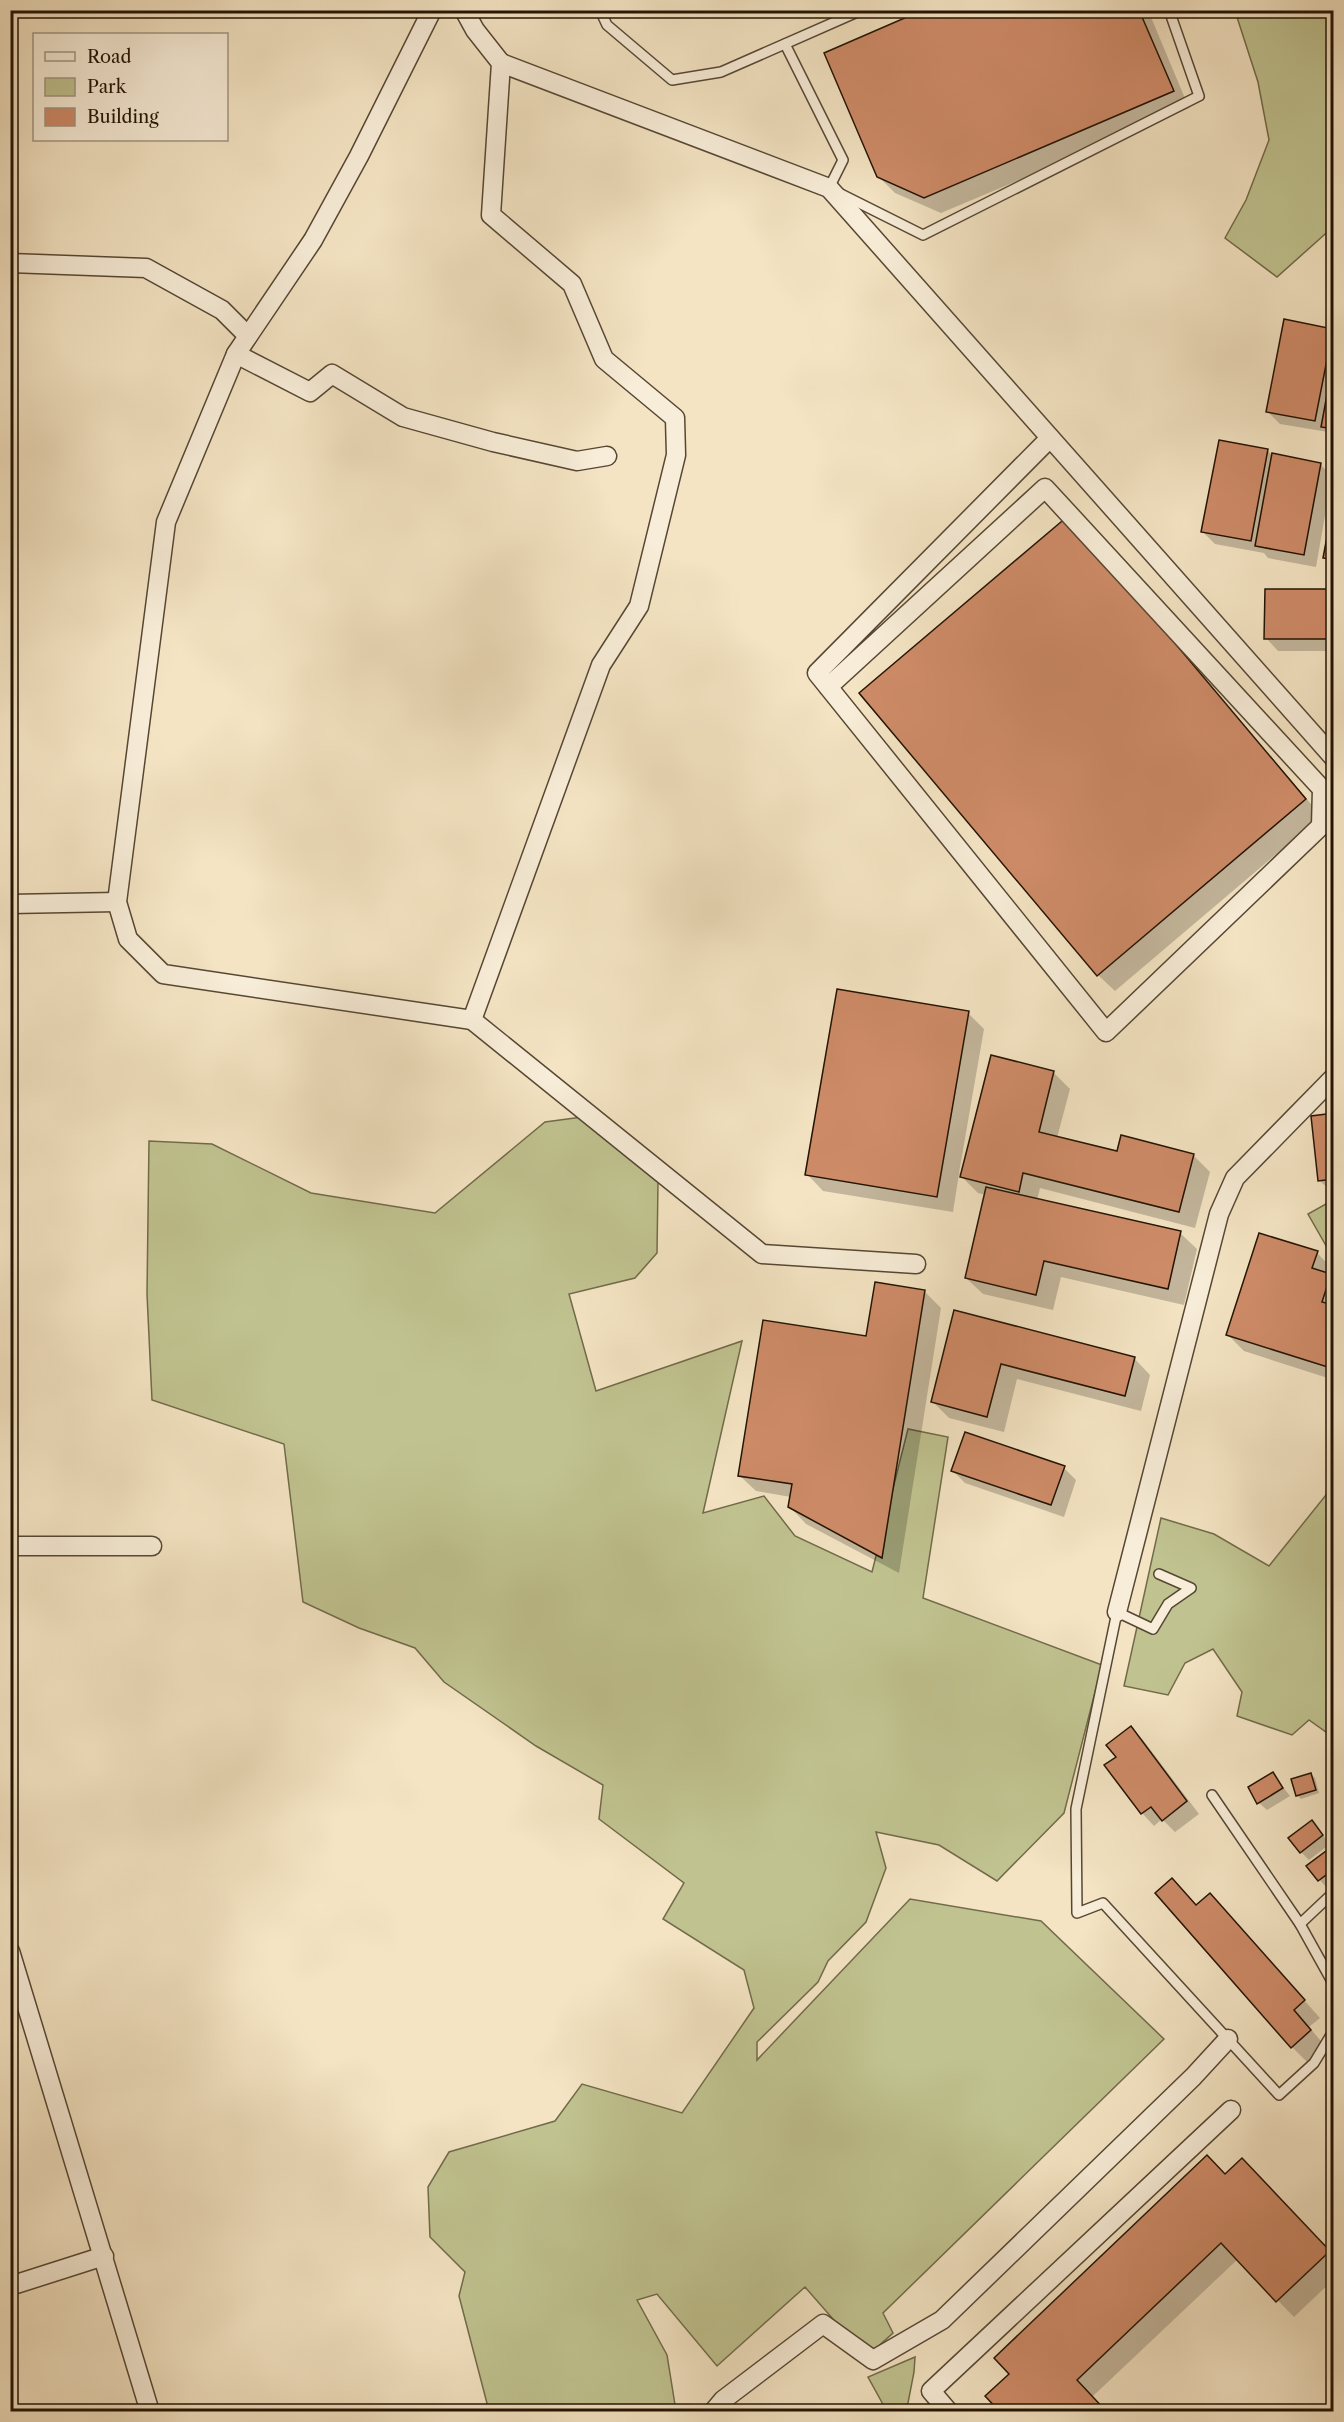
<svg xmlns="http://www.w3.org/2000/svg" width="1344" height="2422" viewBox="0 0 1344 2422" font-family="'Libre Caslon Text',serif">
<rect width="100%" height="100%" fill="#f4e4c3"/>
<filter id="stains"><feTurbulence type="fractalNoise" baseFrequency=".00333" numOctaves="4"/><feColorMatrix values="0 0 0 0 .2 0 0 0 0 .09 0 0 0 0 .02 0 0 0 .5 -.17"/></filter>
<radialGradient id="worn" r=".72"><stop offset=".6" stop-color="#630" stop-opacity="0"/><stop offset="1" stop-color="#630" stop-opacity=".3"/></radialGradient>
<g fill="#c0c390" stroke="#716b4a" stroke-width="1.5">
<path d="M1235,11h98v216l-56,50 -52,-39 21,-38 23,-60 -11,-58z"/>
<path d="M582,1117l76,65 -1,71 -22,25 -66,16 27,97 146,-50 -39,172 61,-17 31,40 77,36 36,-143 40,8 -25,161 179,67 -38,148 -67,68 -58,-36 -63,-13 10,36 -20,54 -38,39 -10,21 -61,60v18l153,-161 131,22 123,118 -281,274 10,20 -19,17 -28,-16 -41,-47 -88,79 -60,-72 -20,6 30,55 9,56h-187l-30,-115 6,-24 -35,-35 -2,-50 21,-35 106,-31 27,-37 100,29 72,-105 -10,-38 -81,-51 21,-36 -85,-64 4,-34 -67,-39 -92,-64 -29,-34 -56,-20 -56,-26 -19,-158 -132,-44 -5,-106 2,-153 63,3 99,49 124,20 110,-91z"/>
<path d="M1333,1200v58l-25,-44z"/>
<path d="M1333,1448v289l-24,-17 -17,15 -55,-19 5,-24 -29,-43 -28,14 -17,32 -44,-9 37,-168 53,16 55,32 57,-71z"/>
<path d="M915,2357l-1,15 -7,36 3,3h-28l3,-3 -17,-31z"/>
</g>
<g fill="#0003">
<path d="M927,10h221l41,98 -248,105 -46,-20 -17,-17z"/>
<path d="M1332,330l2,107 -6,-5 -48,-8 -12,-12z"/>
<path d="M1267,450l5,5 48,9 12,12 -16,91 -48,-9 -4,-5 -49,-9 -12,-12z"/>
<path d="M1334,509v57l-10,-9z"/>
<path d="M1084,534l237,282 -206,175 -17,-16z"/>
<path d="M1334,591v60h-56l-12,-13z"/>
<path d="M968,1013l16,16 -25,144 3,1 91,-102 17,17 -13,49 61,15 75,2 17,17 -15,56 -155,-40 -3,12 143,33 17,16 -13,56 -123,-28 -8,33 -70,-16 -17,-16 20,-83 -8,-2 -19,-19 -6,38 -130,-21 -16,-17z"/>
<path d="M1334,1115v79l-15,-14z"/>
<path d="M1317,1253l16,16 -2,7 3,3v101l-90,-29 -16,-16z"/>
<path d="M925,1292l16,16 -42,265 -93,-49 -16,-17 1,-10 -35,-6 -17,-16 128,-137z"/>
<path d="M956,1312l178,46 16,17 -9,36 -124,-32 -13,53 -55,-14 -16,-16z"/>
<path d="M1064,1468l12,12 -12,37 -99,-34 -12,-12z"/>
<path d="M1131,1728l12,12 56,74 -24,18 -13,-13 -8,7 -12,-13 -24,-56z"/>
<path d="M1273,1774l17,22 -23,14 -8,-7z"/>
<path d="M1311,1774l4,4 4,15 -18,6 -4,-4z"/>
<path d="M1312,1822l18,22 -21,16 -8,-8z"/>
<path d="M1334,1854v29l-7,5 -19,-21z"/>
<path d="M1210,1895l110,123 -11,9 17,20 -18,16 -16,-16 -95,-140z"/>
<path d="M1225,2176h34l75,79v24l-40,38 -56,-58 -146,138 -81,-23z"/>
</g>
<g fill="#ce8b68" stroke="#221304" stroke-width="1.5">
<path d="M923,10h216l35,81 -250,107 -47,-21 -53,-124z"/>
<path d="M1284,319l49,10 -18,92 -49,-9z"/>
<path d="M1334,357v72l-13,-2z"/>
<path d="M1219,440l49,9 -17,92 -50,-9z"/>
<path d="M1272,453l49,10 -17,92 -49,-9z"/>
<path d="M1334,500v60l-11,-2z"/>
<path d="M1068,516l238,283 -209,177 -238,-283z"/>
<path d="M1265,589h69v50h-70z"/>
<path d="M837,989l132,22 -32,186 -132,-22z"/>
<path d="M991,1055l63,16 -15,61 78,19 4,-16 73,19 -15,58 -156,-39 -4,19 -59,-15z"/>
<path d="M1334,1113v66l-16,2 -7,-65z"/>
<path d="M986,1187l195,44 -13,58 -124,-28 -8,34 -71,-17z"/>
<path d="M1259,1233l59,18 -6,17 19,6 -9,28 12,3v64l-108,-34z"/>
<path d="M875,1282l50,8 -43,268 -94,-51 4,-23 -54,-8 25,-156 103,16z"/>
<path d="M954,1310l181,47 -10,39 -124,-32 -14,53 -56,-15z"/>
<path d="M965,1432l100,34 -14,39 -100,-34z"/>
<path d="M1131,1726l56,75 -25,20 -11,-14 -10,7 -37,-49 12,-8 -10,-12z"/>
<path d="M1273,1772l10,16 -26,16 -9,-17z"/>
<path d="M1311,1773l5,17 -20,6 -5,-17z"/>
<path d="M1312,1820l11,15 -23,18 -12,-15z"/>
<path d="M1330,1848l4,5v16l-16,12 -12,-15z"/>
<path d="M1172,1878l24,27 14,-12 95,107 -11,10 17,20 -20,18 -136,-155z"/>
<path d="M1207,2155l18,19 17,-16 88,93 -54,51 -55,-59 -144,137 30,32h-107l-15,-16 24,-22 -15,-16z"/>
</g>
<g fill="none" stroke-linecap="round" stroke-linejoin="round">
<defs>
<g id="lane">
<path d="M600,10l7,15 65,55 49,-8 141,-62"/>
<path d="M785,44l58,116 -14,28 94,47 276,-139 -30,-86"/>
<path d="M1159,1574l32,14 -23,16 -15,25 -36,-17 -41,197 1,104 26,-10 176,192 35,-32 20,-33"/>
<path d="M1212,1795l88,129 34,-32"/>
<path d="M1300,1924l34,61"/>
</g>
<g id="street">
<path d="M432,10l-73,146 -46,84 -77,114 -70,168 -49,380 11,37 35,35 309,46 129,-355 38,-59 37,-151 -1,-37 -71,-59 -32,-75 -81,-69 10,-152 -26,-33 -11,-20"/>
<path d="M501,63l328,125 505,570"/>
<path d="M10,263l136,5 76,42 26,26"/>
<path d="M236,354l74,38 22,-18 71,43 90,25 84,19 30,-5"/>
<path d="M828,687l217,-199 277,301 -1,37 -215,206 -289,-359 233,-235"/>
<path d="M10,904l107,-2"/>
<path d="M472,1020l290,234 154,10"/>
<path d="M10,1546h142"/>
<path d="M1117,1612l102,-398 16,-36 99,-101"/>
<path d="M10,1951l140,461"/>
<path d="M10,2286l94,-30"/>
<path d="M713,2412l10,-12 100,-76 50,36 69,-40 251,-243 35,-38"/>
<path d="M949,2412l-18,-21 300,-281"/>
</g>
</defs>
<use href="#lane" stroke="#564734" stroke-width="12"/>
<use href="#street" stroke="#564734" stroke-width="21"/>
<use href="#lane" stroke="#f8edd8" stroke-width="9"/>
<use href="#street" stroke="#f8edd8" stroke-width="18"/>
</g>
<rect width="1344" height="2422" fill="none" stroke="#f4e4c3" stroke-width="36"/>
<rect x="12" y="12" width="1320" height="2398" fill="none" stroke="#221304" stroke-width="3"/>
<rect x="18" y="18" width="1308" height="2386" fill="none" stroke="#221304" stroke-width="1.5"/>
<rect x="33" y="33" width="195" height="108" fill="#f8edd8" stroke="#a29683" stroke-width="1.5"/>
<rect x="45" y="52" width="30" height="9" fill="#f8edd8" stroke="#a29683" stroke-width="1.5"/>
<text x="87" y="63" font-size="18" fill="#221304">Road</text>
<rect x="45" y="78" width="30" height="18" fill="#c0c390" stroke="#a29683" stroke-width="1.5"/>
<text x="87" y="93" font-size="18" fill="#221304">Park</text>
<rect x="45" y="108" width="30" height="18" fill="#ce8b68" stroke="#a29683" stroke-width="1.5"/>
<text x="87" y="123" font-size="18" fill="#221304">Building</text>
<rect width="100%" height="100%" filter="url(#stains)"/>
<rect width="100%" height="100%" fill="url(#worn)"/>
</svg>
